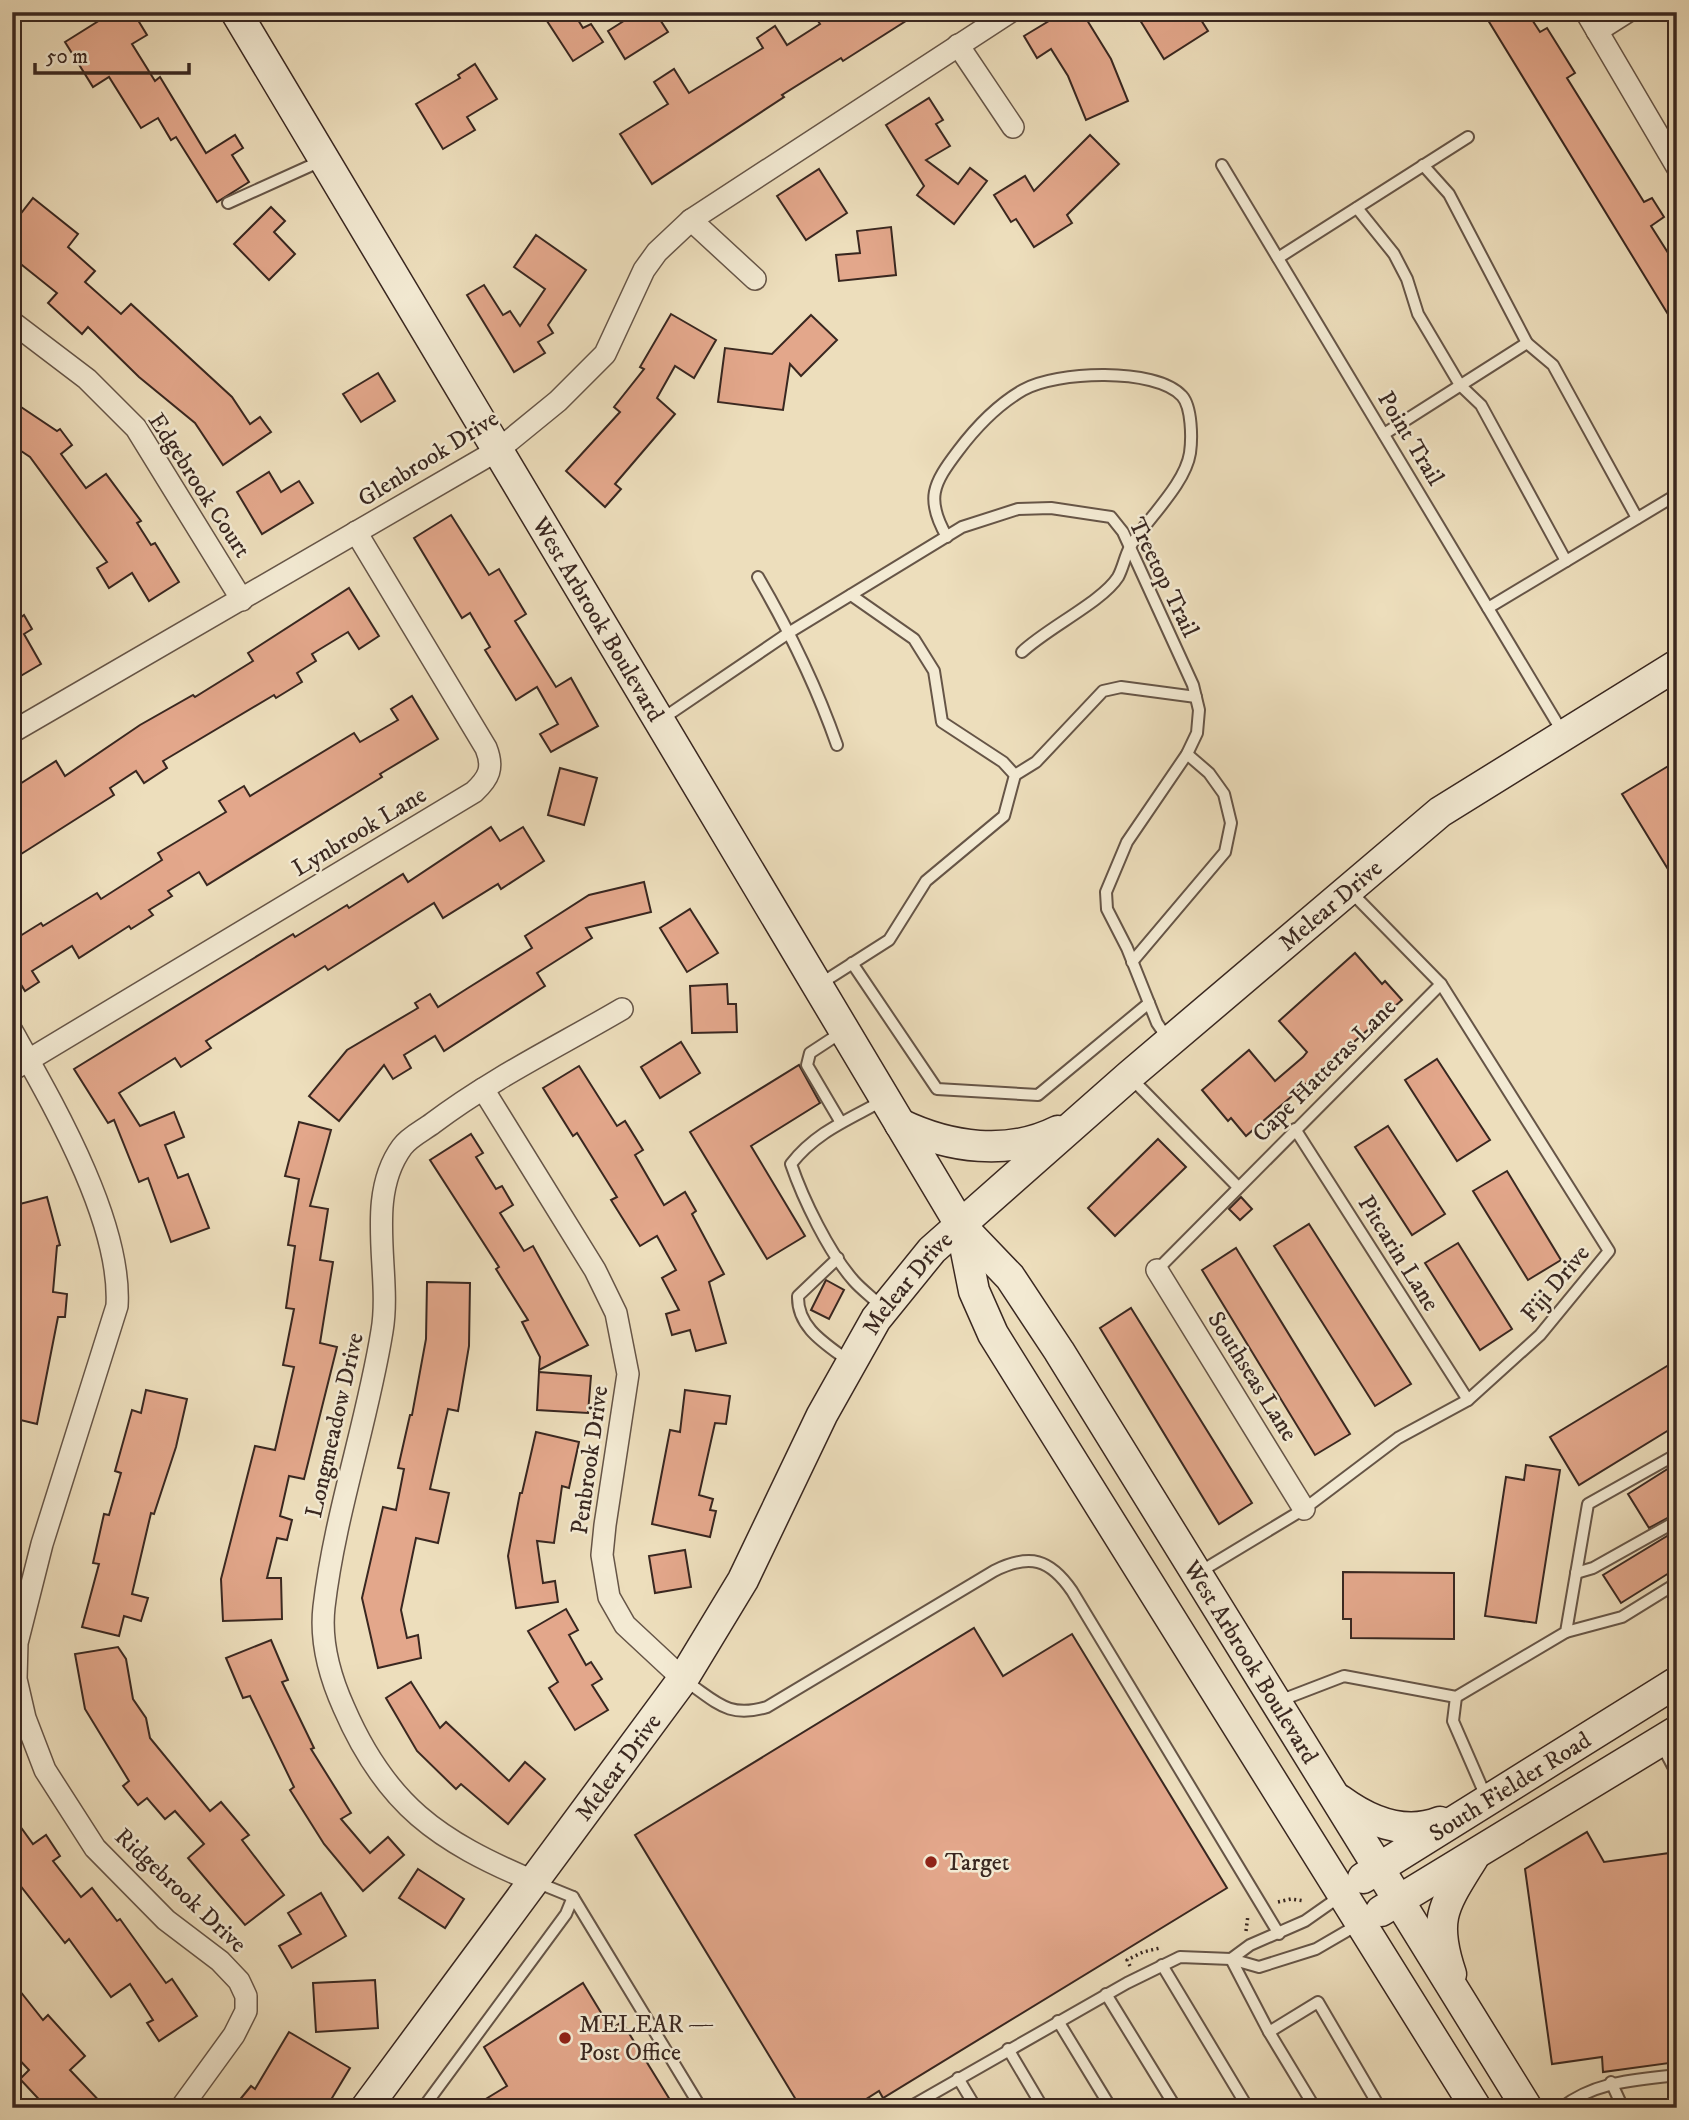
<svg xmlns="http://www.w3.org/2000/svg" width="1689" height="2120" viewBox="0 0 1689 2120" font-family="'IM FELL DW Pica',serif">
<rect width="100%" height="100%" fill="#eddebc"/>
<filter id="stains"><feTurbulence type="fractalNoise" baseFrequency=".00286" numOctaves="4"/><feColorMatrix values="0 0 0 0 .2 0 0 0 0 .09 0 0 0 0 .02 0 0 0 .5 -.17"/></filter>
<radialGradient id="worn" r=".72"><stop offset=".6" stop-color="#630" stop-opacity="0"/><stop offset="1" stop-color="#630" stop-opacity=".3"/></radialGradient>
<g fill="#e3a78b" stroke="#392720" stroke-width="2">
<path d="M113,12h20l14,23 -15,9 23,37 5,-4 46,76 29,-18 8,13 -11,7 17,27 -32,20 -41,-65 -5,3 -13,-22 -17,10 -32,-51 -16,10 -28,-45z"/>
<path d="M561,12h12l10,16 8,-4 12,18 -30,19 -26,-40z"/>
<path d="M638,12h17l13,20 -43,27 -17,-28z"/>
<path d="M812,12h108l-77,49 -2,-3 -59,37 2,2 -132,87 -32,-50 48,-30 -14,-22 20,-13 15,24 74,-45 -6,-10 18,-12 12,19 33,-21z"/>
<path d="M1064,12h18l29,47 17,42 -42,19 -18,-44 -17,-27 -14,9 -13,-22z"/>
<path d="M1135,12h61l12,19 -44,28z"/>
<path d="M1483,12h44l13,20 7,-4 28,45 -8,5 77,124 8,-4 12,19 -13,9 26,41v62z"/>
<path d="M475,64l22,35 -30,18 8,13 -32,19 -27,-45 44,-26 -2,-3z"/>
<path d="M929,98l14,22 -7,4 14,22 -24,14 32,24 12,-16 17,13 -33,43 -37,-29 7,-9 -38,-61z"/>
<path d="M1090,135l29,29 -52,51 5,8 -38,24 -18,-28 -5,3 -17,-27 31,-19 9,15z"/>
<path d="M819,169l28,44 -41,27 -29,-44z"/>
<path d="M33,198l45,36 -10,13 27,24 -10,11 36,32 10,-10 101,93 18,27 10,-7 11,15 -48,33 -28,-42 -56,-46 -51,-50 -6,7 -34,-31 9,-10 -45,-36v-32z"/>
<path d="M271,207l14,14 -11,11 21,22 -26,26 -35,-36z"/>
<path d="M891,227l5,48 -57,6 -3,-26 24,-2 -3,-22z"/>
<path d="M536,235l50,35 -38,55 5,8 -15,9 7,11 -31,19 -47,-77 17,-10 19,30 7,-4 10,15 25,-37 -31,-22z"/>
<path d="M671,314l45,26 -22,38 -19,-12 -18,32 18,16 -60,70 6,5 -16,18 -39,-36 54,-59 -6,-5 30,-38 -4,-2z"/>
<path d="M811,315l26,25 -36,36 -11,-12 -7,46 -65,-8 7,-54 47,6z"/>
<path d="M378,373l17,28 -34,21 -18,-28z"/>
<path d="M12,401l45,30 3,-2 12,16 -11,9 25,34 20,-14 35,47 -4,2 14,22 4,-2 24,39 -30,19 -17,-28 -23,15 -12,-20 10,-6 -77,-105 -18,-12z"/>
<path d="M269,472l12,20 18,-11 14,22 -51,31 -25,-42z"/>
<path d="M451,515l38,60 10,-6 27,45 -11,7 41,66 15,-9 27,48 -47,26 -11,-18 18,-10 -21,-37 -21,13 -31,-50 5,-3 -20,-34 -8,5 -48,-80z"/>
<path d="M349,588l30,48 -20,13 -11,-17 -36,22 4,7 -19,12 5,9 -26,16 -2,-3 -111,66 4,7 -23,15 -8,-12 -26,17 4,7 -96,61 -6,-8v-35l7,-4 -7,-11v-9l44,-28 9,15 75,-51 53,-30 2,2 58,-36 -5,-8z"/>
<path d="M12,615l4,6 8,-6 8,14 -8,5 17,30 -29,17z"/>
<path d="M412,696l26,43 -58,35 2,3 -175,108 -8,-13 -31,19 4,5 -23,14 4,5 -22,14 -2,-3 -50,32 -7,-12 -40,25 7,11 -14,9 -13,-21v-29l29,-18 2,3 54,-33 4,6 61,-39 -4,-7 68,-41 -7,-11 25,-15 6,10 104,-63 6,9 38,-22 -7,-11z"/>
<path d="M1670,765l7,11v108l-55,-90z"/>
<path d="M560,768l37,10 -13,47 -36,-10z"/>
<path d="M491,827l9,14 23,-14 21,34 -43,28 -3,-5 -55,34 -9,-15 -106,67 -3,-4 -119,75 5,7 -30,19 -6,-9 -56,35 21,33 34,-14 10,25 -19,8 13,33 10,-4 21,54 -38,14 -23,-64 -9,4 -25,-62 -6,3 -34,-54 219,-135 2,3 52,-32 2,3 54,-34 5,8z"/>
<path d="M644,882l7,30 -65,16 6,10 -55,35 8,13 -101,65 -9,-15 -31,19 7,13 -18,11 -9,-14 -45,56 -30,-25 38,-46 71,-42 -3,-5 15,-9 8,13 30,-19 64,-40 -7,-12 64,-41z"/>
<path d="M690,909l28,44 -31,19 -27,-44z"/>
<path d="M1355,953l27,31 3,-3 17,19 -156,136 -15,-18 -3,3 -26,-31 47,-40 26,31 28,-24 4,-5 -28,-31z"/>
<path d="M727,984l1,20h8l1,28 -45,1 -2,-47z"/>
<path d="M681,1042l19,31 -40,25 -19,-31z"/>
<path d="M1437,1059l53,81 -33,21 -52,-81z"/>
<path d="M799,1065l21,38 -69,43 54,90 -38,23 -77,-127z"/>
<path d="M579,1066l38,60 8,-5 18,29 -8,5 29,50 21,-13 11,19 -4,3 32,60 -15,8 17,61 -30,8 -6,-21 -18,5 -6,-21 13,-4 -17,-32 14,-8 -19,-34 -17,10 -29,-46 6,-3 -40,-64 -4,3 -30,-48z"/>
<path d="M299,1122l32,8 -21,76 18,3 -8,51 13,2 -13,81 17,4 -33,132 -15,-3 -9,40 12,4 -5,20 -10,-2 -10,40h14l1,41 -59,2 -2,-42 34,-133 20,4 19,-83 -11,-2 11,-56 -8,-1 9,-62 -7,-1 11,-66 -14,-3z"/>
<path d="M1388,1126l57,88 -33,21 -57,-88z"/>
<path d="M471,1134l12,19 -7,4 20,32 6,-3 11,19 -13,8 24,38 9,-5 55,99 -49,25 1,-13 -18,-35 6,-2 -32,-51 3,-2 -69,-107z"/>
<path d="M1158,1139l28,28 -71,69 -27,-28z"/>
<path d="M1507,1171l54,89 -33,20 -55,-89z"/>
<path d="M47,1197l13,48 -3,1 -4,46 14,2 -2,23h-7l-21,107 -25,-6v-117l5,-55 -5,-17v-23z"/>
<path d="M1241,1197l11,12 -12,11 -11,-11z"/>
<path d="M1309,1224l102,160 -36,22 -101,-160z"/>
<path d="M1458,1243l54,86 -32,21 -55,-87z"/>
<path d="M1236,1248l114,186 -35,21 -113,-185z"/>
<path d="M826,1280l18,10 -15,29 -18,-9z"/>
<path d="M427,1282l43,1 -1,63 -11,65 -10,-2 -18,80 19,4 -11,50 -22,-5 -15,72 6,28 11,-3 3,23 -43,10 -16,-70 21,-91 13,3 8,-41 -6,-1 12,-53h2l14,-76z"/>
<path d="M1131,1308l121,195 -33,21 -119,-196z"/>
<path d="M1677,1360v65l-98,60 -29,-48z"/>
<path d="M539,1372l52,4 -3,37 -51,-3z"/>
<path d="M146,1390l41,9 -11,48 -22,67 -3,-1 -19,81 16,4 -7,23 -17,-5 -5,20 -37,-9 17,-63 -6,-1 11,-49 5,1 12,-42 -6,-2 17,-61 9,3z"/>
<path d="M685,1390l45,6 -4,28 -11,-1 -16,72 14,4 -3,11 6,1 -6,26 -58,-13 18,-94 10,2z"/>
<path d="M536,1432l43,10 -10,46 -7,-2 -8,57 -17,-2 6,42 12,-2 3,21 -42,6 -8,-52 12,-63h2z"/>
<path d="M1677,1463v50l-28,15 -21,-34z"/>
<path d="M1526,1465l34,5 -24,153 -51,-7 21,-139 18,3z"/>
<path d="M1677,1530v38l-56,35 -18,-28z"/>
<path d="M685,1550l6,37 -36,6 -6,-37z"/>
<path d="M1343,1572l111,1v66l-103,-1v-19h-8z"/>
<path d="M566,1609l12,21 -9,5 17,30 5,-3 11,17 -10,6 16,25 -33,20 -26,-42 9,-6 -30,-51z"/>
<path d="M974,1628l29,48 69,-42 155,254 -344,210 -4,-7 -27,17h-51l-166,-273z"/>
<path d="M271,1640l17,40 -6,2 32,66 -3,1 40,64 -10,6 29,34 18,-16 16,18 -41,36 -39,-47 -34,-54 4,-3 -44,-91 -7,2 -17,-40z"/>
<path d="M118,1647l8,12 7,40 13,19 4,20 60,73 11,-9 28,33 -7,5 42,55 -39,30 -57,-67 16,-14 -29,-33 -10,8 -18,-21 -9,7 -15,-19 6,-5 -44,-72 -10,-55z"/>
<path d="M411,1682l29,46 6,-6 63,59 16,-19 20,17 -37,45 -47,-40 -5,5 -39,-38 -31,-53z"/>
<path d="M12,1815l21,29 13,-9 14,21 -7,5 28,36 11,-9 25,33 3,-2 46,64 6,-4 25,37 -38,25 -12,-18 6,-3 -23,-36 -19,13 -42,-58 -4,4 -46,-59 -7,6z"/>
<path d="M1587,1832l17,30 73,-10v210l-74,10 -1,-15 -50,7 -27,-195z"/>
<path d="M418,1869l46,30 -19,29 -46,-30z"/>
<path d="M321,1893l25,43 -54,32 -13,-22 22,-12 -13,-21z"/>
<path d="M375,1980l3,48 -62,4 -3,-49z"/>
<path d="M12,1981l31,39 5,-5 37,41 -15,14 36,38h-59l-27,-29 9,-9 -17,-18z"/>
<path d="M583,1983l28,46 11,-7 53,86h-204l36,-22 -23,-39z"/>
<path d="M289,2032l61,36 -24,40h-93l18,-22 4,3z"/>
</g>
<g fill="none" stroke-linecap="round" stroke-linejoin="round">
<defs>
<g id="lane">
<path d="M1222,165l341,568"/>
<path d="M228,203l93,-42"/>
<path d="M1357,208l37,46 13,25 11,35 42,71 21,20 85,156"/>
<path d="M1278,258l190,-121"/>
<path d="M1527,343l26,22 84,153"/>
<path d="M1384,434l143,-91 -78,-149 -26,-29"/>
<path d="M947,537c-22,-38 -14,-53 11,-86 18,-24 39,-46 65,-61 33,-19 132,-23 159,6 10,11 10,43 8,57 -5,32 -44,67 -60,94 -5,9 -7,21 -12,30 -16,25 -71,51 -96,75"/>
<path d="M758,577c32,55 58,108 79,168"/>
<path d="M1488,608l183,-110"/>
<path d="M662,719l128,-87 172,-105 56,-18 33,-1 60,9 12,15 70,153 6,25 -2,23 -10,21 -60,88 -21,50 1,17 20,39 30,75 11,16"/>
<path d="M1015,775l21,-13 67,-71 18,-4 75,10"/>
<path d="M1132,962l93,-110 6,-29 -7,-29 -15,-21 -22,-19"/>
<path d="M852,963l85,126 101,6 111,-92"/>
<path d="M820,984l69,-44 37,-59 78,-65 11,-41 -12,-13 -61,-40 -8,-51 -20,-32 -63,-44"/>
<path d="M1131,1078l106,108"/>
<path d="M840,1121l-33,-56 3,-12 32,-21"/>
<path d="M1295,1129l173,271"/>
<path d="M838,1258l-40,38c-1,32 28,48 52,66"/>
<path d="M1157,1270l284,-286"/>
<path d="M882,1307c-9,-9 -20,-17 -28,-26 -25,-28 -51,-82 -63,-117 25,-32 57,-44 91,-63"/>
<path d="M1198,1573l106,-64 94,-71 70,-38 72,-65 69,-84 -168,-267 -92,-94"/>
<path d="M1576,1573l17,-5 84,-47"/>
<path d="M1566,1632l56,-15 55,-34"/>
<path d="M684,1680c32,21 43,39 83,27l227,-136c36,-18 56,-12 78,20l207,343"/>
<path d="M1456,1697l-3,24 34,78"/>
<path d="M1279,1701l65,-25 112,21 110,-65 22,-128 89,-50"/>
<path d="M1660,1742l17,32"/>
<path d="M536,1882l37,15 128,211"/>
<path d="M1231,1959l38,73 49,-30 62,106"/>
<path d="M1231,1959l19,-14 55,-24 37,-26"/>
<path d="M1162,1965l86,143"/>
<path d="M1106,1994l70,114"/>
<path d="M1058,2021l53,87"/>
<path d="M1269,2032l46,76"/>
<path d="M1008,2049l35,59"/>
<path d="M958,2078l18,30"/>
<path d="M1611,2082l12,26"/>
<path d="M423,2108l143,-194 7,-17"/>
<path d="M908,2108l219,-125 53,-26 51,2 28,8 57,-18 43,-25"/>
<path d="M1561,2108c35,-27 74,-28 116,-33"/>
</g>
<g id="street">
<path d="M1586,12l91,155"/>
<path d="M1597,31l30,-19"/>
<path d="M958,45l55,82"/>
<path d="M691,220l64,59"/>
<path d="M12,322l75,57 49,49 106,172"/>
<path d="M12,732l486,-282 60,-49 47,-47 39,-84 13,-18 34,-32 319,-208"/>
<path d="M12,1031c41,73 110,191 105,275l-75,238 -25,99 -1,36 9,39 20,52 50,78 71,72 54,41 19,20 7,15v15l-12,24 -53,73"/>
<path d="M12,1070l462,-278c15,-14 20,-24 12,-44l-130,-216"/>
<path d="M483,1089l112,181 21,43 12,61 -23,151 -3,30 7,42 16,28 58,54"/>
<path d="M1157,1270l147,239"/>
<path d="M533,1881c-95,-40 -147,-76 -189,-173 -14,-31 -24,-66 -20,-101 11,-94 43,-183 58,-276 10,-58 -18,-132 20,-184 7,-10 22,-17 31,-24 58,-44 126,-77 189,-114"/>
</g>
<g id="secondary">
<path id="s1" d="M236,12l725,1214 49,51 49,74 468,757"/>
<path d="M900,1124c50,24 108,32 158,7"/>
<path d="M961,1226l13,65 19,43 483,774"/>
<path d="M1340,1800c30,22 64,36 100,22"/>
<path id="s2" d="M1363,1878l314,-196"/>
<path d="M1381,1911l296,-180"/>
<path d="M1451,1974c-19,-56 -7,-69 22,-116"/>
<path id="s3" d="M366,2108l317,-429 60,-99 79,-165 54,-96 56,-69 197,-174 311,-264 237,-147"/>
</g>
</defs>
<use href="#lane" stroke="#665547" stroke-width="14"/>
<use href="#street" stroke="#665547" stroke-width="24"/>
<use href="#secondary" stroke="#392720" stroke-width="33"/>
<g stroke="#392720" stroke-width="3.5" stroke-dasharray="2 3.5" stroke-linecap="butt">
<path d="M1278,1902l13,-3 14,2"/>
<path d="M1246,1931l2,-16"/>
<path d="M1130,1966l-3,-6 16,-8 17,-4"/>
</g>
<use href="#lane" stroke="#f3ead3" stroke-width="10"/>
<use href="#street" stroke="#f3ead3" stroke-width="21"/>
<use href="#secondary" stroke="#f3ead3" stroke-width="30"/>
</g>
<g fill="#8f2418" stroke="#f3ead3" stroke-width="2.5">
<circle cx="931" cy="1862" r="7"/>
<circle cx="565" cy="2038" r="7"/>
</g>
<g text-anchor="middle" stroke-width="5" stroke-linejoin="round" paint-order="stroke">
<g font-size="24" fill="#392720" stroke="#f3ead3">
<text transform="translate(1411 438) rotate(59)" y="8">Point Trail</text>
<text transform="translate(428 458) rotate(-32)" y="8">Glenbrook Drive</text>
<text transform="translate(200 485) rotate(57)" y="8">Edgebrook Court</text>
<text transform="translate(1164 577) rotate(64)" y="8">Treetop Trail</text>
<text dy="8" stroke="none"><textPath href="#s1" startOffset="707">West Arbrook Boulevard</textPath></text>
<text transform="translate(359 831) rotate(-31)" y="8">Lynbrook Lane</text>
<text dy="8" stroke="none"><textPath href="#s3" startOffset="1558">Melear Drive</textPath></text>
<text transform="translate(1324 1070) rotate(-45)" y="8">Cape Hatteras Lane</text>
<text transform="translate(1399 1253) rotate(58)" y="8">Pitcarin Lane</text>
<text transform="translate(1555 1283) rotate(-50)" y="8">Fiji Drive</text>
<text dy="8" stroke="none"><textPath href="#s3" startOffset="990">Melear Drive</textPath></text>
<text transform="translate(1253 1376) rotate(58)" y="8">Southseas Lane</text>
<text transform="translate(334 1425) rotate(-77)" y="8">Longmeadow Drive</text>
<text transform="translate(589 1460) rotate(-82)" y="8">Penbrook Drive</text>
<text dy="8" stroke="none"><textPath href="#s1" startOffset="1939">West Arbrook Boulevard</textPath></text>
<text dy="8" stroke="none"><textPath href="#s3" startOffset="424">Melear Drive</textPath></text>
<text dy="8" stroke="none"><textPath href="#s2" startOffset="173">South Fielder Road</textPath></text>
<text transform="translate(181 1890) rotate(43)" y="8">Ridgebrook Drive</text>
</g>
<g font-size="24" fill="#392720" stroke="#f3ead3" text-anchor="start">
<text x="945" y="1870">Target</text>
<text x="579" y="2032">MELEAR —<tspan x="579" dy="28">Post Office</tspan></text>
</g>
</g>
<rect width="1689" height="2120" fill="none" stroke="#eddebc" stroke-width="42"/>
<rect x="14" y="14" width="1661" height="2092" fill="none" stroke="#392720" stroke-width="3.5"/>
<rect x="21" y="21" width="1647" height="2078" fill="none" stroke="#392720" stroke-width="2"/>
<path d="M35 63v10h154v-10" fill="none" stroke="#392720" stroke-width="3.5"/>
<text x="46" y="63" font-size="21" fill="#392720" stroke="#f3ead3" stroke-width="5" paint-order="stroke">50 m</text>
<rect width="100%" height="100%" filter="url(#stains)"/>
<rect width="100%" height="100%" fill="url(#worn)"/>
</svg>
